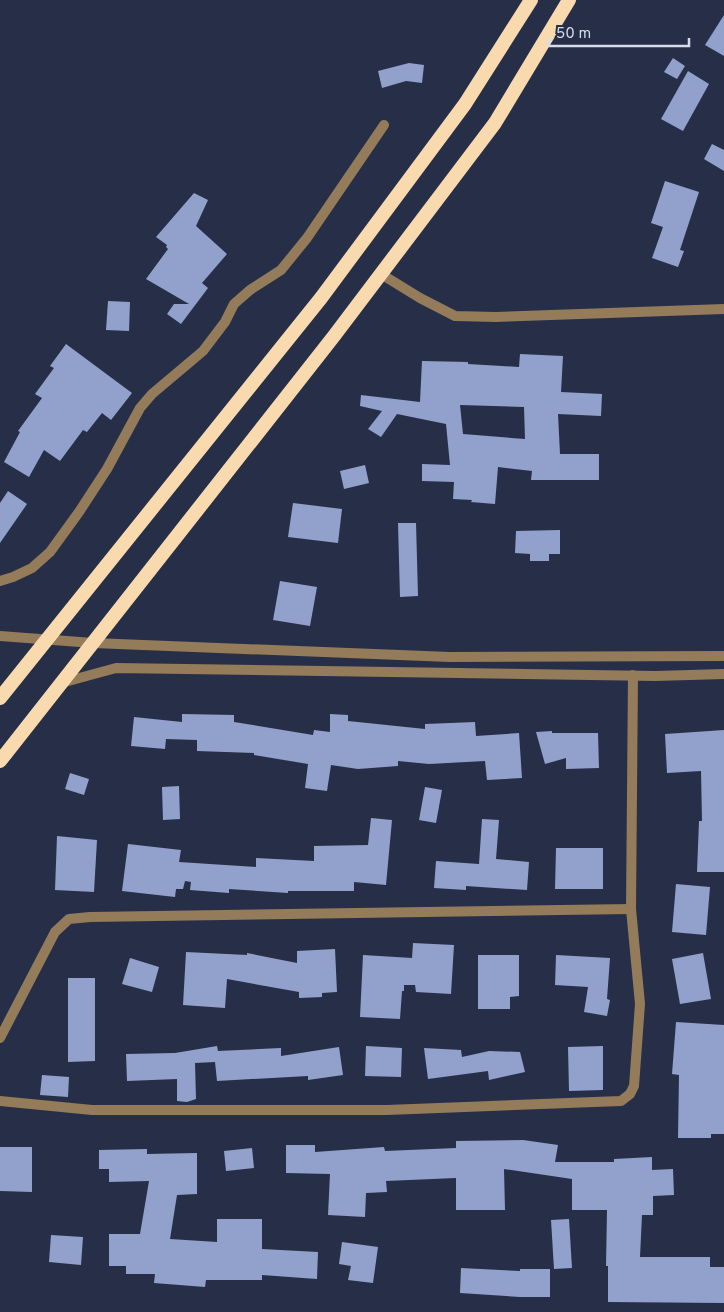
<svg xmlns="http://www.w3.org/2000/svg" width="724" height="1312" viewBox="0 0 724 1312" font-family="Overpass,sans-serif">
<rect width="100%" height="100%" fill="#272f48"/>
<g fill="#92a1cb" fill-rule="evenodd">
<path d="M724,15v41l-19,-11z"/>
<path d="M673,58l12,8 -8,13 -13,-7z"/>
<path d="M409,63l15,2 -2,18 -16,-2 -24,7 -4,-17z"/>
<path d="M688,71l21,13 -26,47 -22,-12z"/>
<path d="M712,144l12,6v21l-20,-12z"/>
<path d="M665,181l34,11 -19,58 4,1 -6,16 -26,-9 11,-31 -12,-4z"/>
<path d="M194,193l14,7 -12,26 31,28 -25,29 6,5 -27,36 -14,-10 7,-10h15l-43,-25 22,-30 -2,-2 1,-2 -11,-8z"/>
<path d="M108,301l22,1 -1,29 -23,-1z"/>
<path d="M66,344l66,49 -21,27 -9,-7 -15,19 -4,-2 -23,31 -16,-11 -15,27 -25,-15 16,-30 -2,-1 24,-33 -7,-4 19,-26 -4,-2z"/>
<path d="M520,354l43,2 -2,36 41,2 -1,22 -43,-2 2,40h39v26h-68l1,-9 -34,-4 -3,37 -24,-2 1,-2 -19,-1 1,-17 -32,-1v-17l28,1 -4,-41 -49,-10 -16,23 -13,-8 14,-18 -22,-5 1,-11 59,7 2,-41 46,1v2l51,3zM460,405l64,2 1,32 -62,-5z"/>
<path d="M365,465l4,18 -25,6 -4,-18z"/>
<path d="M8,491l19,13 -27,39v-40z"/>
<path d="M293,503l49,6 -4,34 -50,-6z"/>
<path d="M398,523h18l2,73 -18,1z"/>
<path d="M560,530v24h-11v7h-19v-7l-15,-1 1,-22z"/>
<path d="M280,581l37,6 -7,39 -37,-6z"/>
<path d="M182,714l52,1v7l79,13 1,-5 16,2v-18l18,1v6l77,8v-5l50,-2 1,14 43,-3 3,45 -35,2 -2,-19 -56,3 -31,-3v5l-40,3 -27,-4 -4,26 -22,-3 3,-24 -54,-9v-2l-57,-2v-11l-31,-1 -1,10 -34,-3 3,-29 48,5z"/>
<path d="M724,730v142h-27l2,-51h3l-1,-50 -34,2 -2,-39z"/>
<path d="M552,731v2h46l1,35 -33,1v-11l-21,6 -9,-32z"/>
<path d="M70,773l19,6 -5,16 -19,-6z"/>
<path d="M179,786l1,33 -17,1 -1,-33z"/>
<path d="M425,787l17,3 -6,33 -17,-3z"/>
<path d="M371,818l21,2 -6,65 -32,-3v9h-66v2l-59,-4v4l-39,-3 1,-8 -6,-1 -2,8h-7l-1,8 -53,-6 6,-47 53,6 -2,12 77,5v-9l58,3v-15l54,-1z"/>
<path d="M482,819l17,1 -3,39 33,3 -2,28 -61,-4v4l-32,-2 2,-27 43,3z"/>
<path d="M57,836l40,4 -3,52 -39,-2z"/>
<path d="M556,848h47v41h-48z"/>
<path d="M676,884l34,3 -4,48 -34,-3z"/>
<path d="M413,943l41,2 -3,49 -35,-2 -1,-7h-11v6h-2l-2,28 -40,-2 3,-62 49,3z"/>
<path d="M335,949l2,43 -15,1v4l-23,1v-6l-72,-13 -2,29 -42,-3 3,-53 61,3v-2l50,10v-12z"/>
<path d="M703,953l8,46 -31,5 -8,-45z"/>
<path d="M478,955h41v41l-9,1v12h-32z"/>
<path d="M556,955l54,3 -3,41 3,1 -3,16 -23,-4 4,-25 -33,-2z"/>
<path d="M130,958l29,9 -7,25 -30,-8z"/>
<path d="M68,978h27v83l-27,1z"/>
<path d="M676,1022l48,3v109h-13v4h-33l1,-63 -7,-1z"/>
<path d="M217,1046l1,5 63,-3v8l58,-9 4,28 -35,5v-4l-91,5 -2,-19 -20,1 1,36 -9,3 -10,-1v-22l-50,2 -1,-27 49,-1z"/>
<path d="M366,1046l36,2 -1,29 -36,-1z"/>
<path d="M603,1046v44l-34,1 -1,-44z"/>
<path d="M424,1048l37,2 1,7 27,-6 31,1 5,20 -36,8 -1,-9 -60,8z"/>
<path d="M42,1075l27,2 -1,20 -28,-2z"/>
<path d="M523,1140l35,5 -3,17h59v-3l38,-2v13l21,-1 1,26 -21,1v19h-11l-2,42h70v10h14v36l-116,-1v-36h-2l1,-56h-35v-31l-68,-10 1,41h-49v-32l-70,3 1,11 -21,1 -1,24 -37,-2 2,-41 -44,-1v-28h29v7l69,-5 1,4 71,-3v-7z"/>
<path d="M0,1147h32v45l-32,-1z"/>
<path d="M252,1148l2,20 -28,3 -2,-20z"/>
<path d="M147,1149v5l50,-1v41l-20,1 -7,44 47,3v-23h45v30l56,3 -1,27 -55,-4v5h-56l-1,7 -51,-4 1,-9h-29v-8h-17v-32h31l9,-53 -40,1v-13h-10v-19z"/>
<path d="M569,1219l3,49 -18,1 -3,-49z"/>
<path d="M51,1235l32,2 -2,28 -32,-3z"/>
<path d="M342,1242l36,5 -5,36 -25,-3 3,-14 -12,-2z"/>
<path d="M461,1268l59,3v-2h30v28h-30l-60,-4z"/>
</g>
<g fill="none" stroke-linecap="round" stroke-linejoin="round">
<g stroke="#947b5a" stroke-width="10">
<path d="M381,274l39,24 35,18 41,1 228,-8"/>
<path d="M0,581l13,-4 19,-9 18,-16 29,-40 28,-43 33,-61 12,-14 51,-43 22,-29 9,-18 16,-14 31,-20 26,-32 77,-113"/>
<path d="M0,636l93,7 357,14 274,-1"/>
<path d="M61,683l55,-15 539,8 69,-2"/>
<path d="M0,1038l55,-106 14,-13 21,-2 541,-8"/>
<path d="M0,1101l92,9h295l234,-9 9,-7 4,-8 6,-82 -9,-95 2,-234"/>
</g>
<g stroke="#f9daae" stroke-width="14">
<path d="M0,698l321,-400 144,-194 66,-104"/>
<path d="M0,761l334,-425 161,-213 74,-123"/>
</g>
</g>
<path d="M549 38v8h140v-8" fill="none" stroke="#d6dcec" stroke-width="2.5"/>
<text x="556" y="38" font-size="15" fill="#d6dcec" stroke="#272f48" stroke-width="4" paint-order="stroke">50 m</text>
</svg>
